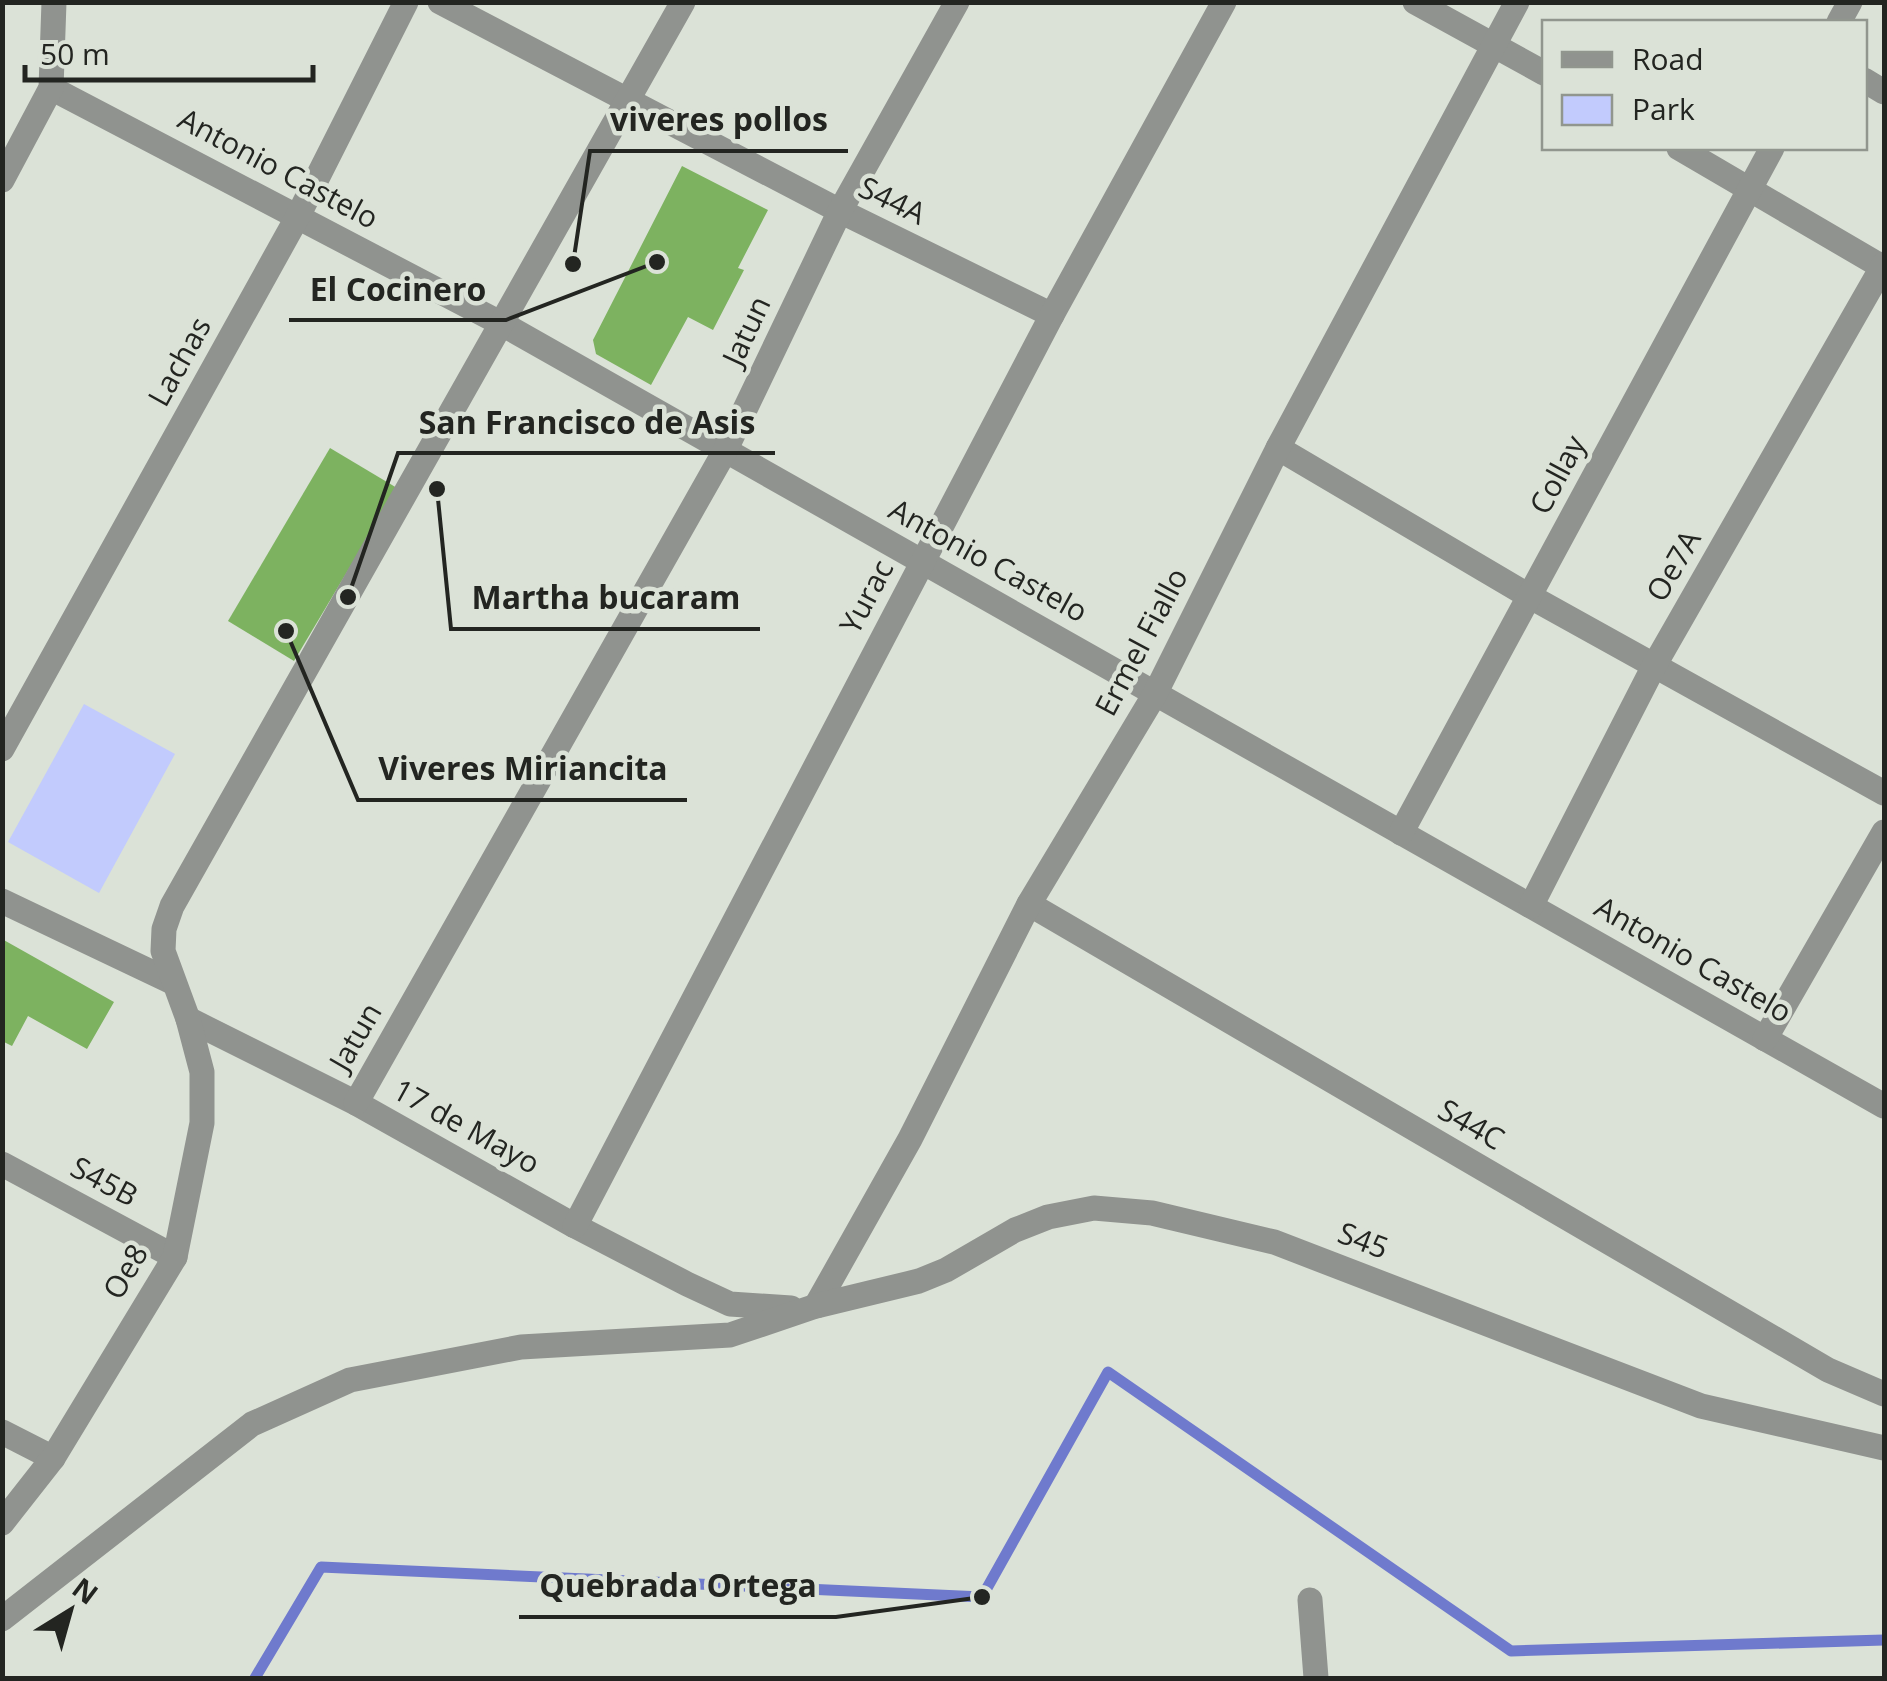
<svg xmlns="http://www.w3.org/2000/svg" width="1887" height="1681" viewBox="0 0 1887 1681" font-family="'Open Sans',sans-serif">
<rect width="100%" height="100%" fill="#dbe2d7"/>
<path fill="#c2cbfd" d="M84,704l91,50 -76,139 -91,-51z"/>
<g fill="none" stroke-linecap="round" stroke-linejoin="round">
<path stroke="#6f7acd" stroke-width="11" d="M255,1678l66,-111 661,30 126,-225 403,279 373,-11"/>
</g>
<g fill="#7db260">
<path d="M682,166l86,44 -30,58 6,2 -31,60 -25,-13 -37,68 -55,-31 -3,-14z"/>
<path d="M330,448l67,40 -103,173 -66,-40z"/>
<path d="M2,939l112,63 -27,47 -59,-33 -16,30 -10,-5z"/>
</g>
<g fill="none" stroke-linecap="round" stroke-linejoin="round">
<g stroke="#90938f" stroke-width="25">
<path d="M440,2l400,209 212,104"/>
<path d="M1415,2l129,71"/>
<path d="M1839,22l11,-20"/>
<path d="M1864,80l20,12"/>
<path d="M51,88l453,237 1380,781"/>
<path d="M1679,148l205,120"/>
<path d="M2,180l49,-92 3,-86"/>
<path d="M1278,448l251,148 355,197"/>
<path d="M2,749l296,-533 108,-214"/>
<path d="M1401,833l371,-685"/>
<path d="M2,901l170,81"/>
<path d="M1029,904l799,466 56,24"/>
<path d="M1531,906l123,-240 230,-402"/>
<path d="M188,1019l168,84 219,123 112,58 43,20 61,4"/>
<path d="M1765,1039l119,-207"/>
<path d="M356,1103l369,-652 115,-240 117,-209"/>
<path d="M2,1164l173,93"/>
<path d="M575,1226l477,-911 172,-313"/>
<path d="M816,1306l94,-167 119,-235 126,-210 123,-246 239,-446"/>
<path d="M2,1432l51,26"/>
<path d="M2,1523l51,-65 122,-201 27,-134v-51l-14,-53 -25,-68 1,-22 8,-23 511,-904"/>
<path d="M1310,1600l6,78"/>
<path d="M2,1619l250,-195 98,-44 171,-33 209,-12 86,-29 103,-25 27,-11 69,-40 33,-13 46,-9 58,5 122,29 427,164 183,42"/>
</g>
</g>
<g text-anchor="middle" stroke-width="9" stroke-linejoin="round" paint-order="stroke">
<g font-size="30" fill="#232521" stroke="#dbe2d7">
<text transform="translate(278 169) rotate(28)" y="10">Antonio Castelo</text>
<text transform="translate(892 201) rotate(26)" y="10">S44A</text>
<text transform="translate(747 331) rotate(-65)" y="10">Jatun</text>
<text transform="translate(180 362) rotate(-61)" y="10">Lachas</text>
<text transform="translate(1558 475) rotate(-62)" y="10">Collay</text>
<text transform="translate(988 561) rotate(29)" y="10">Antonio Castelo</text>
<text transform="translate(1674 566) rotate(-60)" y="10">Oe7A</text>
<text transform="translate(867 597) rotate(-62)" y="10">Yurac</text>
<text transform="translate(1142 642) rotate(-62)" y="10">Ermel Fiallo</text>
<text transform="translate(1693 960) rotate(30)" y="10">Antonio Castelo</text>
<text transform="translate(356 1037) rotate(-60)" y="10">Jatun</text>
<text transform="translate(1471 1125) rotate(30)" y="10">S44C</text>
<text transform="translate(466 1127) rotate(29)" y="10">17 de Mayo</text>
<text transform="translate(104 1182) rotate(28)" y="10">S45B</text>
<text transform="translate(1363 1241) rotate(21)" y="10">S45</text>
<text transform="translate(126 1272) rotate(-60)" y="10">Oe8</text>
</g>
</g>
<path fill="none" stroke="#232521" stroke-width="4" d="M573 264L590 151H848M657 262L506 320H289M348 597L398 453H775M437 489L451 629H760M286 631L358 800H687M982 1597L836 1617H519"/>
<g fill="#232521" stroke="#dbe2d7" stroke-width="4">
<circle cx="573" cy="264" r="10"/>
<circle cx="657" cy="262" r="10"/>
<circle cx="348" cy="597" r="10"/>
<circle cx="437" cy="489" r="10"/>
<circle cx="286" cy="631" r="10"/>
<circle cx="982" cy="1597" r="10"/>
</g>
<g font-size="32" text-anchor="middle" font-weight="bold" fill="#232521" stroke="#dbe2d7" stroke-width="9" stroke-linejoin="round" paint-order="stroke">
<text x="719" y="131">viveres pollos</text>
<text x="398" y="301">El Cocinero</text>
<text x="587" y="434">San Francisco de Asis</text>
<text x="606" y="609">Martha bucaram</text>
<text x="523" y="780">Viveres Miriancita</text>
<text x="678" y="1597">Quebrada Ortega</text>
</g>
<rect width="1887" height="1681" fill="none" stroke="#232521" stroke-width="10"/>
<rect x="1542" y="20" width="325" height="130" fill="#dbe2d7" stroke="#91968e" stroke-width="2.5"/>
<rect x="1562" y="52" width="50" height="15" fill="#90938f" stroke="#91968e" stroke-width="2.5"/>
<text x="1632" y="70" font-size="30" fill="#232521">Road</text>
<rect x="1562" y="95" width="50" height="30" fill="#c2cbfd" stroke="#91968e" stroke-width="2.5"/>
<text x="1632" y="120" font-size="30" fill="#232521">Park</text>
<g transform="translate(70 1611) rotate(37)" stroke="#dbe2d7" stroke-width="8" paint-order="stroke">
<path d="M0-8L18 38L0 25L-18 38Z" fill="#232521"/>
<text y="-15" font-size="28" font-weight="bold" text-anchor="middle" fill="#232521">N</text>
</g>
<path d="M25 65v15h288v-15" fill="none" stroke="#232521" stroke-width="5"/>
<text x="40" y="65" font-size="30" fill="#232521" stroke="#dbe2d7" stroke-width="8" paint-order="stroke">50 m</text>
</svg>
